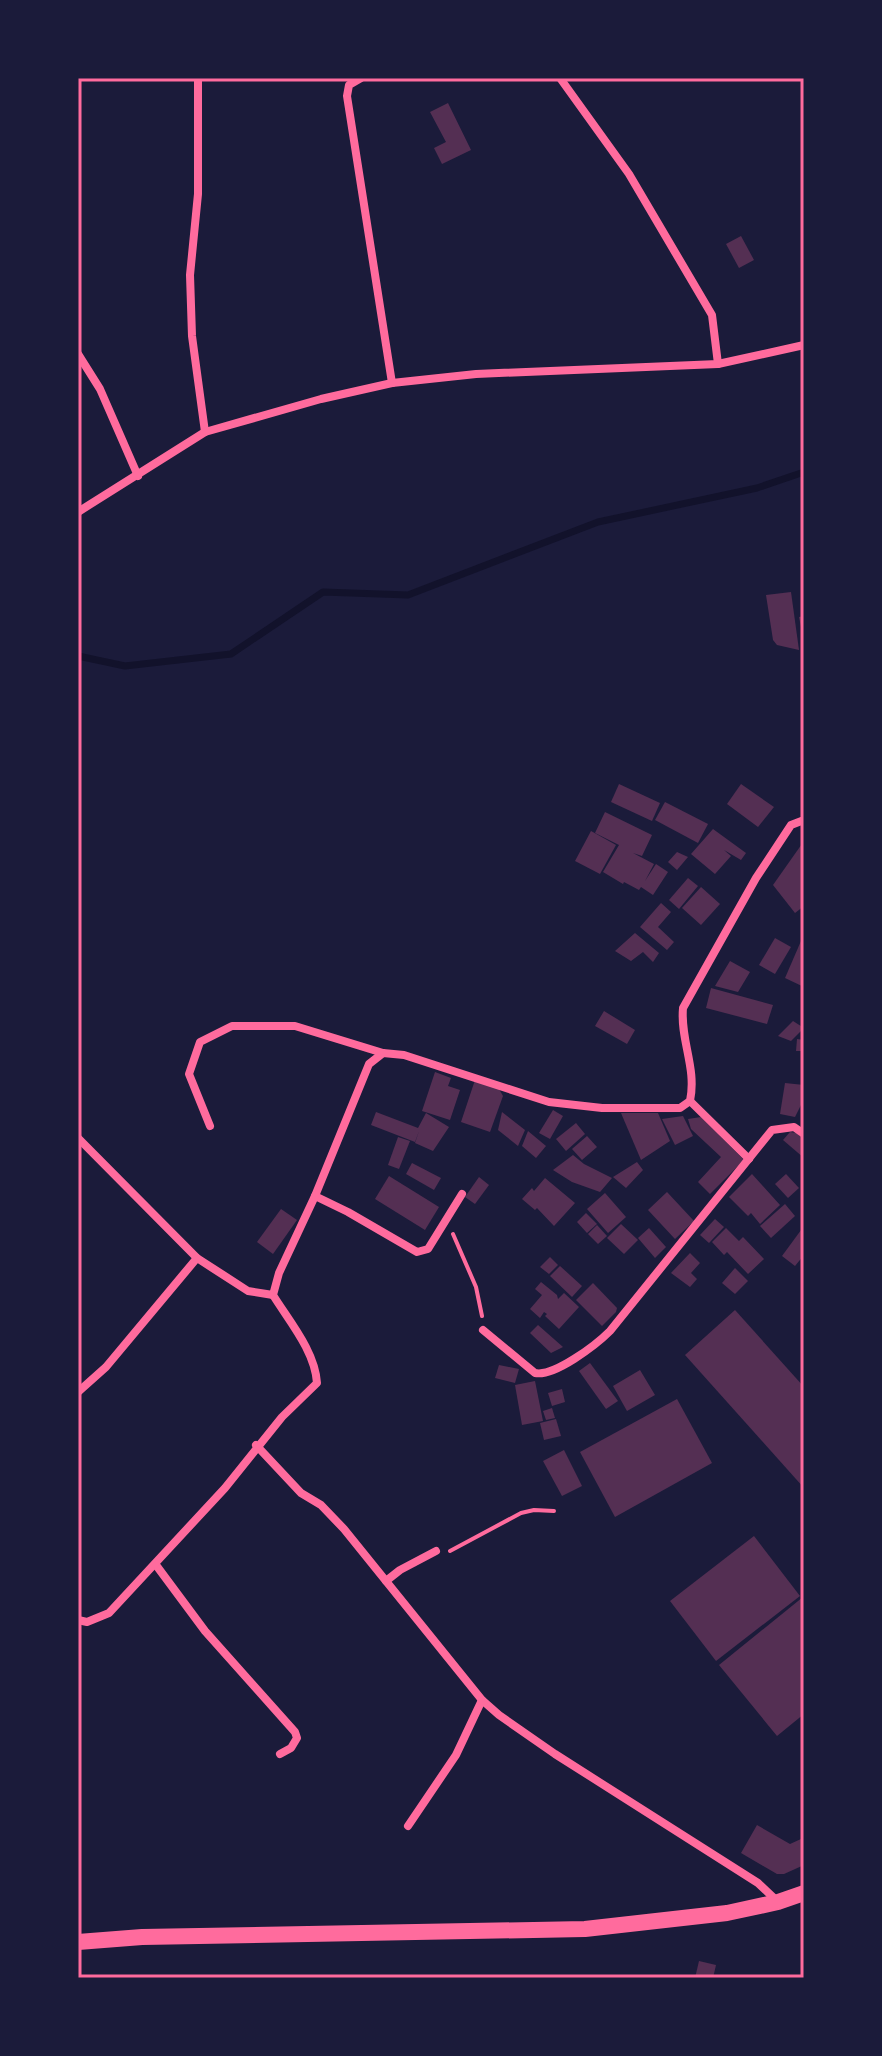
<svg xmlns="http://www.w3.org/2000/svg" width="882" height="2056" viewBox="0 0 882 2056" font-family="'Golos Text',sans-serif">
<rect width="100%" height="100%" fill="#1b1b3a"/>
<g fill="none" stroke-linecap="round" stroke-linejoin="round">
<path stroke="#12122b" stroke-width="7" d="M78,656l47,10 106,-12 92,-62 85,3 190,-73 159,-34 47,-16"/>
</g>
<g fill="#542f53">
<path d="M448,103l23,47 -29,14 -8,-16 12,-6 -16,-30z"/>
<path d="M741,236l13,24 -15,8 -13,-24z"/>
<path d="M791,592l8,58 -22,-5 -4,-5 -7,-45z"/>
<path d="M804,616v21h-1l-4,-20z"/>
<path d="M619,784l41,19 -8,18 -41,-19z"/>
<path d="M741,784l33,23 -16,20 -31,-23z"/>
<path d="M665,802l43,22 -10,19 -43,-23z"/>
<path d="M605,812l47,23 -10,21 -9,-3 21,11 -9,17 11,-17 12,8 -15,23 -12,-8 -2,3 -15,-8 -1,2 -20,-12 16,-27 -24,-12z"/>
<path d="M713,829l33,24 -5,7 -17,-10 7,6 -16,18 -24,-20z"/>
<path d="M591,831l25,14 -16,29 -25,-13z"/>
<path d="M804,841v65l-9,7 -22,-28z"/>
<path d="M677,852l11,5 -11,13 -9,-8z"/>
<path d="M688,878l10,8 -19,23 -10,-9z"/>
<path d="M701,887l19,17 -19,21 -19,-17z"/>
<path d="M661,903l10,9 -13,15 16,15 -7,8 -27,-23z"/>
<path d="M635,933l24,20 -6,9 -10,-10 -12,9 -16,-10z"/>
<path d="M775,938l16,9 -16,27 -16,-9z"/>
<path d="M801,941l3,2v44l-19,-9z"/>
<path d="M730,961l20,11 -12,20 -23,-6z"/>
<path d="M711,988l62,17 -6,19 -61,-16z"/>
<path d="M604,1011l31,19 -8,14 -32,-18z"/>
<path d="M793,1021l11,7 -13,13 -13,-5z"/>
<path d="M797,1039l7,1v11h-8z"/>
<path d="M435,1072l16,6 -3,8 12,4 -10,30 -28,-9z"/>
<path d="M475,1080l24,9 4,7 -13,36 -29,-10z"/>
<path d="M785,1083l19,2v14l-9,18 -15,-3z"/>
<path d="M553,1110l10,6 -13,23 -11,-6z"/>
<path d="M376,1112l42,16 8,-15 23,14 -16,24 -18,-8 4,-12 -4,11 -44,-17z"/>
<path d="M502,1112l23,18 -7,16 -20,-16z"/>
<path d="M621,1113h37l12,28 -29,19z"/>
<path d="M683,1116l10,20 -18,9 -13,-26z"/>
<path d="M701,1117l43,43 -34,34 -12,-12 23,-25 -30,-28 -3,-10z"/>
<path d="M576,1123l9,11 -19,17 -10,-12z"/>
<path d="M528,1131l18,15 -10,12 -14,-12z"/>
<path d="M790,1132l7,1 7,6v19l-21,-18z"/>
<path d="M587,1136l10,11 -15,13 -10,-11z"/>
<path d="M398,1137l12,4 -11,28 -11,-4z"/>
<path d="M573,1155l11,9 28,14 -12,14 -28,-10 -19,-12z"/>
<path d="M637,1162l6,8 -17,18 -13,-11z"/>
<path d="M412,1163l29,15 -7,12 -28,-16z"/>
<path d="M752,1174l28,31 -20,19 -9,-11 -3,3 -19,-19z"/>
<path d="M786,1174l13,14 -11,10 -13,-14z"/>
<path d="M389,1176l50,31 -14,23 -50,-31z"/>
<path d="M479,1177l10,8 -14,19 -10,-7z"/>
<path d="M545,1178l30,25 -21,23 -17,-18 -2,2 -13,-11 10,-11 2,3z"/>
<path d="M667,1192l27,29 -19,18 -27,-29z"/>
<path d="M605,1193l21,24 -18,16 -21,-24z"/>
<path d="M785,1204l10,12 -24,22 -11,-12z"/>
<path d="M281,1209l16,11 -24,34 -16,-12z"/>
<path d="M586,1213l11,11 -10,9 -10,-11z"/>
<path d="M715,1219l9,8 -15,16 -9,-8z"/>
<path d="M621,1224l17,16 -14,14 -17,-16z"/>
<path d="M597,1225l10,11 -9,8 -10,-10z"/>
<path d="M804,1226v29l-9,11 -13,-10z"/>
<path d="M649,1228l17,19 -11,11 -17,-20z"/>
<path d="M726,1228l13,13 4,-4 21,22 -16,15 -21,-22 -3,3 -12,-13z"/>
<path d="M690,1253l10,10 -9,10 6,6 -7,8 -19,-14z"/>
<path d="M550,1257l8,8 -9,9 -9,-7z"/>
<path d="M560,1266l22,20 -10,11 -22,-21z"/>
<path d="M735,1268l13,13 -13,13 -13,-11z"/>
<path d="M541,1282l16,13 1,4 6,-6 15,14 -20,22 -14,-13 2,-2 -3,-2 -4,6 -10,-9 12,-14 -7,-6z"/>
<path d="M593,1283l24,25 -1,4 -14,14 -26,-26z"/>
<path d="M735,1310l69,77v101l-119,-133z"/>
<path d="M538,1325l25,22 -12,6 -21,-20z"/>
<path d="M590,1363l28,38 -12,8 -27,-38z"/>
<path d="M499,1365l20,4 -4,14 -20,-5z"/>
<path d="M640,1370l15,25 -28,16 -14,-25z"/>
<path d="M535,1381l8,40 -21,4 -7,-40z"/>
<path d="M562,1389l3,13 -13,4 -4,-13z"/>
<path d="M677,1399l35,64 -97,54 -35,-65z"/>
<path d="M552,1408l3,10 -9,2 -3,-9z"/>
<path d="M556,1419l5,17 -17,4 -4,-17z"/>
<path d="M564,1450l18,36 -20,10 -19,-35z"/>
<path d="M754,1536l46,60 -84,65 -46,-60z"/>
<path d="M803,1597l1,117 -27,22 -58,-71z"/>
<path d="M757,1825l33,19 11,-5 3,8v18l-20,9h-7l-36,-21z"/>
<path d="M699,1961l17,4 -3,13h-18z"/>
</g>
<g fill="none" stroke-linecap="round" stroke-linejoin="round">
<g stroke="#ff6b9d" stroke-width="4">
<path d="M453,1234l23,53 6,29"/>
<path d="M450,1551l71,-38 13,-3 20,1"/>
</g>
<g stroke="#ff6b9d" stroke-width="8">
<path d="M198,78v116l-8,81 2,61 13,96"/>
<path d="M361,78l-12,7 -2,11 45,287"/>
<path d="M560,78l69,96 83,141 6,49"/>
<path d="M78,354l22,35 38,87"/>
<path d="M78,512l127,-80 116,-33 71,-16 84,-9 242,-10 86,-19"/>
<path d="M690,1101l59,58"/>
<path d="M210,1126l-21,-52 11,-32 32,-16h63l88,27"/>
<path d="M78,1138l119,120 51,33 25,4"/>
<path d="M315,1196l33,16 69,40 11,-3 34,-55"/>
<path d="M483,1330l52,43c19,4 61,-28 75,-42l162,-201 22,-3 10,7"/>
<path d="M78,1392l28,-25 91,-109"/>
<path d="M256,1445l45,48 20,12 23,24 138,171 17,15 56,39 203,129 19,18"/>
<path d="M156,1565l49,66 90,101 2,6 -6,10 -11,6"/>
<path d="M386,1581l14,-11 36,-19"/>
<path d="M78,1620l9,2 22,-9 116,-125 57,-71 35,-34c-2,-32 -28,-62 -44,-88l6,-22 36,-77 54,-132 14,-11 21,2 145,47 53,6h78l10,-7c7,-33 -10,-61 -7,-93l73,-130 35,-53 13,-5"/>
<path d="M408,1826l48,-71 26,-55"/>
</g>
<path stroke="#ff6b9d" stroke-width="16" d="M78,1942l64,-5 443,-8 142,-16 51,-11 26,-9"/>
</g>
<rect width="882" height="2056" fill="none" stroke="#1b1b3a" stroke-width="160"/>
<rect x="80" y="80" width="722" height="1896" fill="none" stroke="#ff6b9d" stroke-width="3"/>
</svg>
